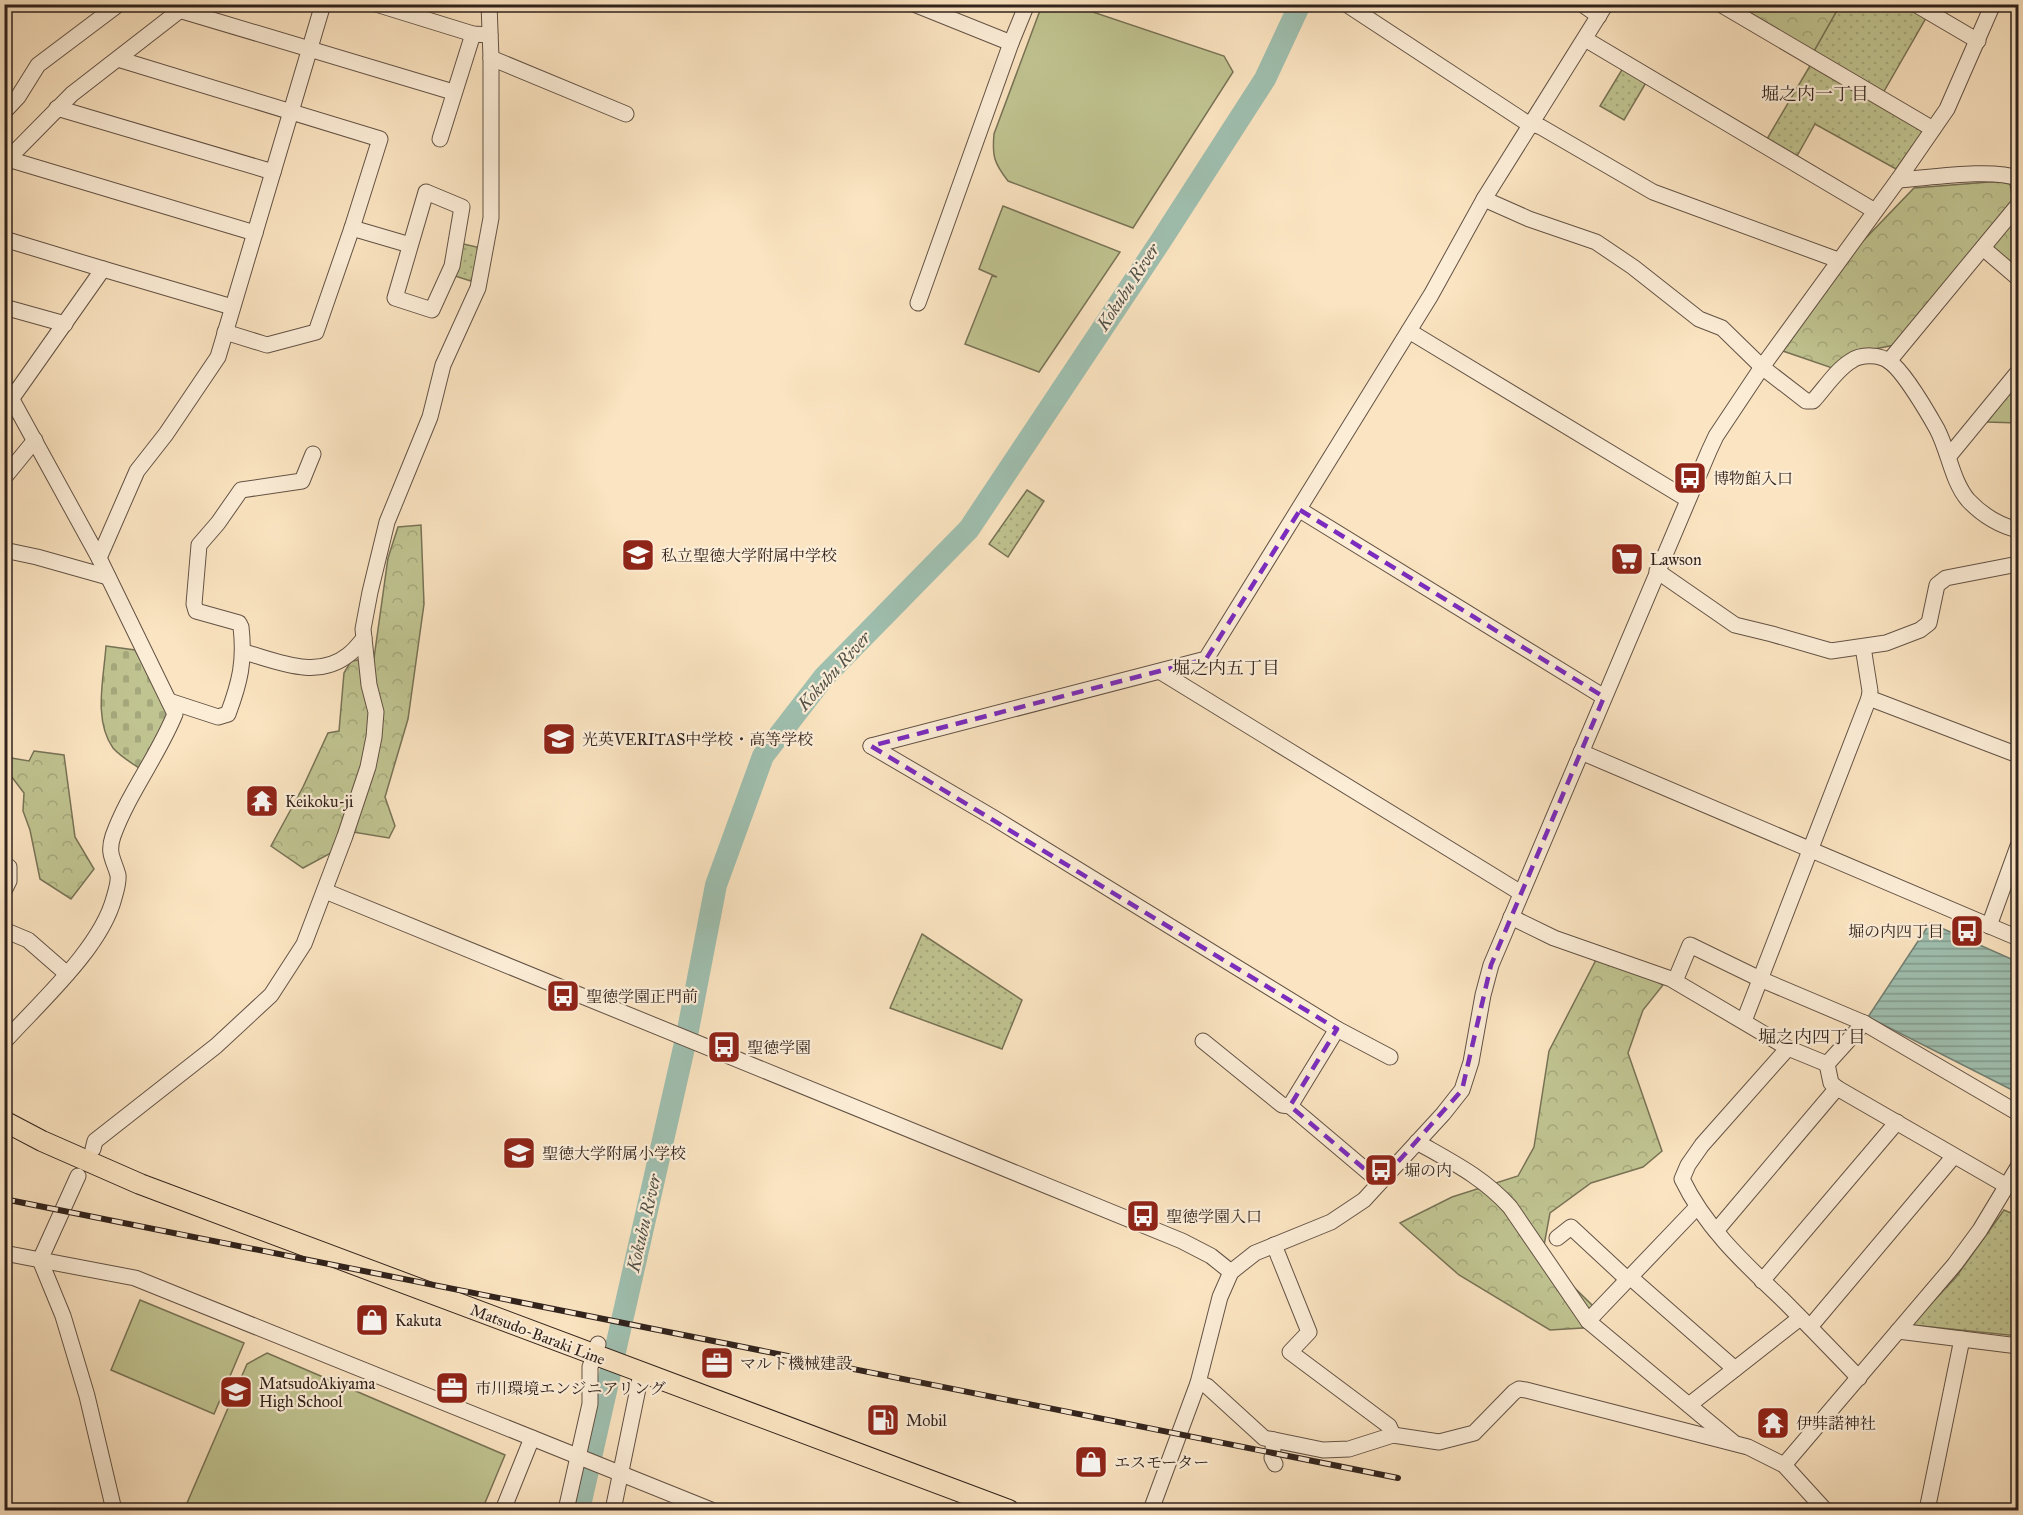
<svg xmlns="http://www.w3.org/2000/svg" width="2023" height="1515" viewBox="0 0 2023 1515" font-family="'IM FELL Great Primer','Noto Serif JP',serif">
<defs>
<pattern id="green-dots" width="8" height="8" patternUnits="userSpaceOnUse" patternTransform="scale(1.5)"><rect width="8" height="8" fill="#c0c491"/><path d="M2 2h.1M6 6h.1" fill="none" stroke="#a5a87c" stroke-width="1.8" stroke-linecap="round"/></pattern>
<pattern id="forest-crowns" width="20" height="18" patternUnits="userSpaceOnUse" patternTransform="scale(1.5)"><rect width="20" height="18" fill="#c0c491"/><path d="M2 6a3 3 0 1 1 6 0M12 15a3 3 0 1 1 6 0" fill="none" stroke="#a5a87c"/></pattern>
<pattern id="cemetery-stones" width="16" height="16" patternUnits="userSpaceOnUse" patternTransform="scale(1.5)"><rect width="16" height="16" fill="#c0c491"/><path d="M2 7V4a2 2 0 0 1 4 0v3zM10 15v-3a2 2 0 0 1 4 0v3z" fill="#a5a87c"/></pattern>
<pattern id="water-rules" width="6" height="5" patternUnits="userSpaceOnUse" patternTransform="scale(1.5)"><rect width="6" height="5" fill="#9fbfaf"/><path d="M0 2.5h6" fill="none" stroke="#829b8e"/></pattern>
</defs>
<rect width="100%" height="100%" fill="#fbe4c1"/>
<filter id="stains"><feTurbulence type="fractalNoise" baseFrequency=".00333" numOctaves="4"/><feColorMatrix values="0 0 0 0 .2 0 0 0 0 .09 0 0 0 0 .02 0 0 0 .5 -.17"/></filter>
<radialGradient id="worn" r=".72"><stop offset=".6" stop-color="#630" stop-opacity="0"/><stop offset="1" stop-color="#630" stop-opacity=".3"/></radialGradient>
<g fill="url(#green-dots)" stroke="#787356" stroke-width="1.5">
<path d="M1840,5h64l22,13 -43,75 -69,-42z"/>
<path d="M1811,64l108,62 3,7 -26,36 -81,-45 -18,32 -30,-17z"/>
<path d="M1623,68l24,13 -23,39 -24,-14z"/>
<path d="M459,243l22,5 -7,34 -19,-6z"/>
<path d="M1027,490l17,11 -36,56 -19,-13z"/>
<path d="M922,934l100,66 -20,49 -112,-41z"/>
<path d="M2004,1210l14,6v120l-107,-11 45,-48z"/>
</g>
<g fill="url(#forest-crowns)" stroke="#787356" stroke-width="1.5">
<path d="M1745,5h95l-26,46 -72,-40z"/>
<path d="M1989,182h14l7,2 3,18 -118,143 -42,8 -18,16 -52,-18 78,-108 53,-55z"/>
<path d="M2018,214v58l-26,-25z"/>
<path d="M2018,383v40l-31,-1z"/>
<path d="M421,525l3,79 -16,115 -23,78 10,29 -6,12 -36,-6 -22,21 -28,15 -32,-22 32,-59 25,-54 11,-2 5,-58 7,-12 23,-3 14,-100 10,-31z"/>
<path d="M34,751l30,4 11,82 19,32 -23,30 -31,-20 -10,-49 -7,-19 1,-18 -19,-25v-11l24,4z"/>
<path d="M1598,956l17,1 48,28 -20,25 -15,43 34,98 -19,16 -52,16 -41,30 -8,43 50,49 7,22 -49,3 -91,-55 -59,-52 52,-26 66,-21 16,-29 15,-96z"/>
</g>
<path fill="url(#cemetery-stones)" stroke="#787356" stroke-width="1.5" d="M106,646l29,4 34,63 -10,25 -20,30c-9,-6 -19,-12 -26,-20 -20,-28 -9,-71 -7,-102z"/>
<g fill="#c0c491" stroke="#787356" stroke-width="1.5">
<path d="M1042,5h30l152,51 9,16 -100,156 -125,-47c-14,-18 -16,-25 -14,-47z"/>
<path d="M1003,206l117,46 -81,120 -74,-28 27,-68 5,1 -18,-8z"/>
<path d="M140,1300l104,43 -30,71 -103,-44z"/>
<path d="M267,1353l238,102 -23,55h-298l63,-146z"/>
</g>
<path fill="url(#water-rules)" stroke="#738074" stroke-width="1.5" d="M1930,923l88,39v131l-150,-76z"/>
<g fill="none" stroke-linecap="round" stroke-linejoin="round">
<path stroke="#9fbfaf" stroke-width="22" d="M579,1510l109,-480 28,-145 47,-129 61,-79 145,-148 191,-287 105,-163 35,-75"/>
<defs>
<g id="minor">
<path d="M376,4l97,30 17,1"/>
<path d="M914,4l97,39"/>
<path d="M1346,4l178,117 17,6 112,65 185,68"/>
<path d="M1582,4l17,12"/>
<path d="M1720,4l213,125"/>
<path d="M1915,4l63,37"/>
<path d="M179,10l274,82"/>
<path d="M1585,39l290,172"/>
<path d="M491,58l135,56"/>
<path d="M118,59l262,80 -28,89 -36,104 -49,13 -42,-13"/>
<path d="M57,108l216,64"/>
<path d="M4,112l14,-15 20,-32 81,-61"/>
<path d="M440,139l33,-105"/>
<path d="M8,159l247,74"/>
<path d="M4,163l68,-69 116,-90"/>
<path d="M1898,180c31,-2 93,-12 120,-2"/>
<path d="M426,192l36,15 -10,59 -20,44 -37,-12z"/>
<path d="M1484,199l45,20 67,23 37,25 66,52 23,9 40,39 44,34h7c12,-13 23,-31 38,-40 10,-7 29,-7 39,1 14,10 38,51 47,67 12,23 15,52 31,71 15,16 30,25 50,30"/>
<path d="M352,228l58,17"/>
<path d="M4,239l99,30 -91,129"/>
<path d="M1983,248l35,30"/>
<path d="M103,269l129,38"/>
<path d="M918,303l93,-260 16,-39"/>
<path d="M4,307l61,17"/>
<path d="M1409,331l278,168"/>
<path d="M1889,361l129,-156"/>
<path d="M4,385l95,173 76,156c-17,42 -46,78 -62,122 -6,18 1,24 5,39 1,7 -2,16 -4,23 -13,50 -74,104 -110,144"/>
<path d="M1949,456l69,-84"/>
<path d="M4,478l31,-38"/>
<path d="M1300,510l304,187"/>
<path d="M4,550l33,7 71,20"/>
<path d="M99,558l38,-87 29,-37 52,-77 105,-353"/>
<path d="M1657,571l78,54 37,9 59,17 55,-8 34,-13 9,-7 8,-38 9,-7 72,-14"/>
<path d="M244,652c33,9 73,28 104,3 6,-4 11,-11 16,-17"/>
<path d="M1161,672l360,221"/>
<path d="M1869,698l149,57"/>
<path d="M169,701l49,16 10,-3c12,-32 17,-53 13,-87l-2,-4 -43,-12 -2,-7 5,-59 19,-22 23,-33 61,-9 11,-27"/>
<path d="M871,746l335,-87 225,-364 53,-96 122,-195"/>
<path d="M871,746l123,72 343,211 53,28"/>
<path d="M1581,752l437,186"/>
<path d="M4,864l5,3v14l-5,10"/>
<path d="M325,891l857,350 29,15 20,16"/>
<path d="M1511,917l43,21 117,41 117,69 39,16"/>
<path d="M1989,926l29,-80"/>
<path d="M4,930l24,10 39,34"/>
<path d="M1675,981l15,-36 70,34 104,44"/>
<path d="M1744,1021l125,-323 1,-7 -7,-44"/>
<path d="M1203,1041l79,64 8,1 90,76"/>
<path d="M1788,1048l-86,97 -14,20 -6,14c23,48 62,84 100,120 26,26 52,53 77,79"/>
<path d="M1827,1064l37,-41 154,90"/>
<path d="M1827,1064l4,19 6,5 170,98"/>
<path d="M1290,1106l47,-77"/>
<path d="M1417,1142c35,20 66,35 93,65l78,114 145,121"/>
<path d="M93,1149l2,-8 121,-95 55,-51 33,-51 41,-108 23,-69 6,-30 2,-25 -7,-27 -6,-56 7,-37 17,-70 43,-105 13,-52 35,-77 13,-70v-160l-2,-54"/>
<path d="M78,1176l-38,84 23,56 24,80 27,114"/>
<path d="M1716,1231l121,-143"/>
<path d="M1557,1238l14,-11 56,52"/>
<path d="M1274,1245l35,87 -19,20 99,74 4,9"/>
<path d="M4,1253l131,25 576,232"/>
<path d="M1630,1277l105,92"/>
<path d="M1762,1281l135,-159"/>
<path d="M1588,1321l109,-114"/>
<path d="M1810,1327l144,-171"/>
<path d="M1898,1331l120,15"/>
<path d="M1198,1383l9,3 57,52 59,12 26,-1 44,-14 46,7 35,-9 40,-41 5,-3 7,1 222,57 36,18 41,45"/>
<path d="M1689,1405l111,-87"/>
<path d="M1274,1440l-2,18 3,6"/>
<path d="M1784,1465l171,-201 25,-34 38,-63"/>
<path d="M503,1510l29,-72"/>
<path d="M566,1510l24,-106v-37l8,-23"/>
<path d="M613,1510l28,-136"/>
<path d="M1151,1510l47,-127 22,-86 11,-25 24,-19 76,-31 33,-22 79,-86 19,-24 9,-28 12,-67 8,-30 218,-514 7,-15 46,-69 136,-187 49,-71 46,-105"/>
<path d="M1927,1510l35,-171"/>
</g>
<path id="major" d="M4,1121l38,20 98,43 869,326"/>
</defs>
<use href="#minor" stroke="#635245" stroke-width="17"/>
<use href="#major" stroke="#30221c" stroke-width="22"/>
<use href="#minor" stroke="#fcedd7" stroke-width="15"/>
<use href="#major" stroke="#fbe4c1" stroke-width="20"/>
<defs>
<path id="rail" d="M4,1199l1394,279"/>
</defs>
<use href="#rail" stroke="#30221c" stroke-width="6"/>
<use href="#rail" stroke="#fcedd7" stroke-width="4" stroke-dasharray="11" stroke-linecap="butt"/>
</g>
<path fill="none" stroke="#7b2cbf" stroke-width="4.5" stroke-dasharray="12 8" stroke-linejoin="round" d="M1300,510l304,187 -113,268 -29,125 -82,92 -90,-76 47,-77 -466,-283 335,-87z"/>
<defs>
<symbol id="bus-square" viewBox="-11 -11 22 22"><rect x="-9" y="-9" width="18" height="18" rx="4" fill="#8f2418" stroke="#fcedd7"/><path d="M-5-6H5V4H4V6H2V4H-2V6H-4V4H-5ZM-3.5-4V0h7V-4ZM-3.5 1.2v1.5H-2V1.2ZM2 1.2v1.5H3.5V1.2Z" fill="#fff"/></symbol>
<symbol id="school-square" viewBox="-11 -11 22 22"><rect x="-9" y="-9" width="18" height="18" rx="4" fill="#8f2418" stroke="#fcedd7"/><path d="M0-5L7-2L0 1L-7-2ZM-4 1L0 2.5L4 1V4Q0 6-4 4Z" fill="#fff"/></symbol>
<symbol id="supermarket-square" viewBox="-11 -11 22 22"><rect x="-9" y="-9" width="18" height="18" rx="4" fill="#8f2418" stroke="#fcedd7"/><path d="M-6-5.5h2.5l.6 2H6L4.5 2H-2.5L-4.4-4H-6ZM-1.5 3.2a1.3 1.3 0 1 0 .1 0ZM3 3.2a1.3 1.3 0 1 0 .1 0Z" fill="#fff"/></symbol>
<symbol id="temple-square" viewBox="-11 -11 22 22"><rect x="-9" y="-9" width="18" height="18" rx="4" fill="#8f2418" stroke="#fcedd7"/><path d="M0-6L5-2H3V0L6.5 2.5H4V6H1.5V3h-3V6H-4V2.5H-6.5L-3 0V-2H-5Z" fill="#fff"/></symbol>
<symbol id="shop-square" viewBox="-11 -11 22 22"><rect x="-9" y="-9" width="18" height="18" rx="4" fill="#8f2418" stroke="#fcedd7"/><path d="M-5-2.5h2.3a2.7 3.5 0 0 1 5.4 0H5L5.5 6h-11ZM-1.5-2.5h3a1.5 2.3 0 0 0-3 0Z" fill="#fff"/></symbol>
<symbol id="office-square" viewBox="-11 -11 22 22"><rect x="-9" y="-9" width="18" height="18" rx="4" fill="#8f2418" stroke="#fcedd7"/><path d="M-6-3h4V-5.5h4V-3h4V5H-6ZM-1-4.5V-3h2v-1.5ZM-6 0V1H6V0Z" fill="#fff"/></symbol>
<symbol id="fuel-square" viewBox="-11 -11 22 22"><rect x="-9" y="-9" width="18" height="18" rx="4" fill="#8f2418" stroke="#fcedd7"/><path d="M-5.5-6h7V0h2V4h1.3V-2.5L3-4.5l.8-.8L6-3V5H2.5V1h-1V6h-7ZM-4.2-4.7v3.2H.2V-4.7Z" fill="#fff"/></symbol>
</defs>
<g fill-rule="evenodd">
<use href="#bus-square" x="1671" y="459" width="38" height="38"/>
<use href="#school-square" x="619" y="536" width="38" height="38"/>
<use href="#supermarket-square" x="1608" y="540" width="38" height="38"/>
<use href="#school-square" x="540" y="720" width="38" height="38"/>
<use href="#temple-square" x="243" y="782" width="38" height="38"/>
<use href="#bus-square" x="1948" y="912" width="38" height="38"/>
<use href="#bus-square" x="544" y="977" width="38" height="38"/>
<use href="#bus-square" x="705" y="1028" width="38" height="38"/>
<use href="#school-square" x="500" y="1134" width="38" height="38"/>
<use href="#bus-square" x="1362" y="1151" width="38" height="38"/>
<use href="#bus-square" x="1124" y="1197" width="38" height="38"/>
<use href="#shop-square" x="353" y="1301" width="38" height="38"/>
<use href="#office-square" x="698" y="1344" width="38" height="38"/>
<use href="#office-square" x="433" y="1369" width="38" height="38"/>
<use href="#school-square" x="217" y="1373" width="38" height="38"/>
<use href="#fuel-square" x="864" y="1401" width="38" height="38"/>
<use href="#temple-square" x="1754" y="1404" width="38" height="38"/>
<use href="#shop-square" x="1072" y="1443" width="38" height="38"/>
</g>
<g text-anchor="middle" stroke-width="4.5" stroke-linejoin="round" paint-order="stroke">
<g font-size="16" fill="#30221c" stroke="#fcedd7" text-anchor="start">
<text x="1713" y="484">博物館入口</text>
<text x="661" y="561">私立聖徳大学附属中学校</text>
<text x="1650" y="565">Lawson</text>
<text x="582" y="745">光英VERITAS中学校・高等学校</text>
<text x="285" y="807">Keikoku-ji</text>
<text x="1944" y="937" text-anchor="end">堀の内四丁目</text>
<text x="586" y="1002">聖徳学園正門前</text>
<text x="747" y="1053">聖徳学園</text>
<text x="542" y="1159">聖徳大学附属小学校</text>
<text x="1404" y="1176">堀の内</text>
<text x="1166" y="1222">聖徳学園入口</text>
<text x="395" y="1326">Kakuta</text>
<text x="740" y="1369">マルト機械建設</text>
<text x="259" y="1389">MatsudoAkiyama<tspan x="259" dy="18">High School</tspan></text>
<text x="475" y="1394">市川環境エンジニアリング</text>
<text x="906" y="1426">Mobil</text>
<text x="1796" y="1429">伊弉諾神社</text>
<text x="1114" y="1468">エスモーター</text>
</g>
<g font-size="16" fill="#30221c" stroke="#fcedd7">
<text transform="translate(538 1334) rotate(21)" y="6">Matsudo-Baraki Line</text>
</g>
<g font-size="18" fill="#30221c" stroke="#fcedd7">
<text x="1815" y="100">堀之内一丁目</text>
<text x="1226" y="674">堀之内五丁目</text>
<text x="1812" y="1043">堀之内四丁目</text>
</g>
<g font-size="18" font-style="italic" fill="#515148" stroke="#fcedd7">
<text transform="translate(1128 287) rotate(-57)" y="6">Kokubu River</text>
<text transform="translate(834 671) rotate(-48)" y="6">Kokubu River</text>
<text transform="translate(644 1223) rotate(-77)" y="6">Kokubu River</text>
</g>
</g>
<rect width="2023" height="1515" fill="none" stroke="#fbe4c1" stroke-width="24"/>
<rect x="6" y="6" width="2011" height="1503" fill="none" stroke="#30221c" stroke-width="3"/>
<rect x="12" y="12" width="1999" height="1491" fill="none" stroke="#30221c" stroke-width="1.5"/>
<rect width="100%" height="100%" filter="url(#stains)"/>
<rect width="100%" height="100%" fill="url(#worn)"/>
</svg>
